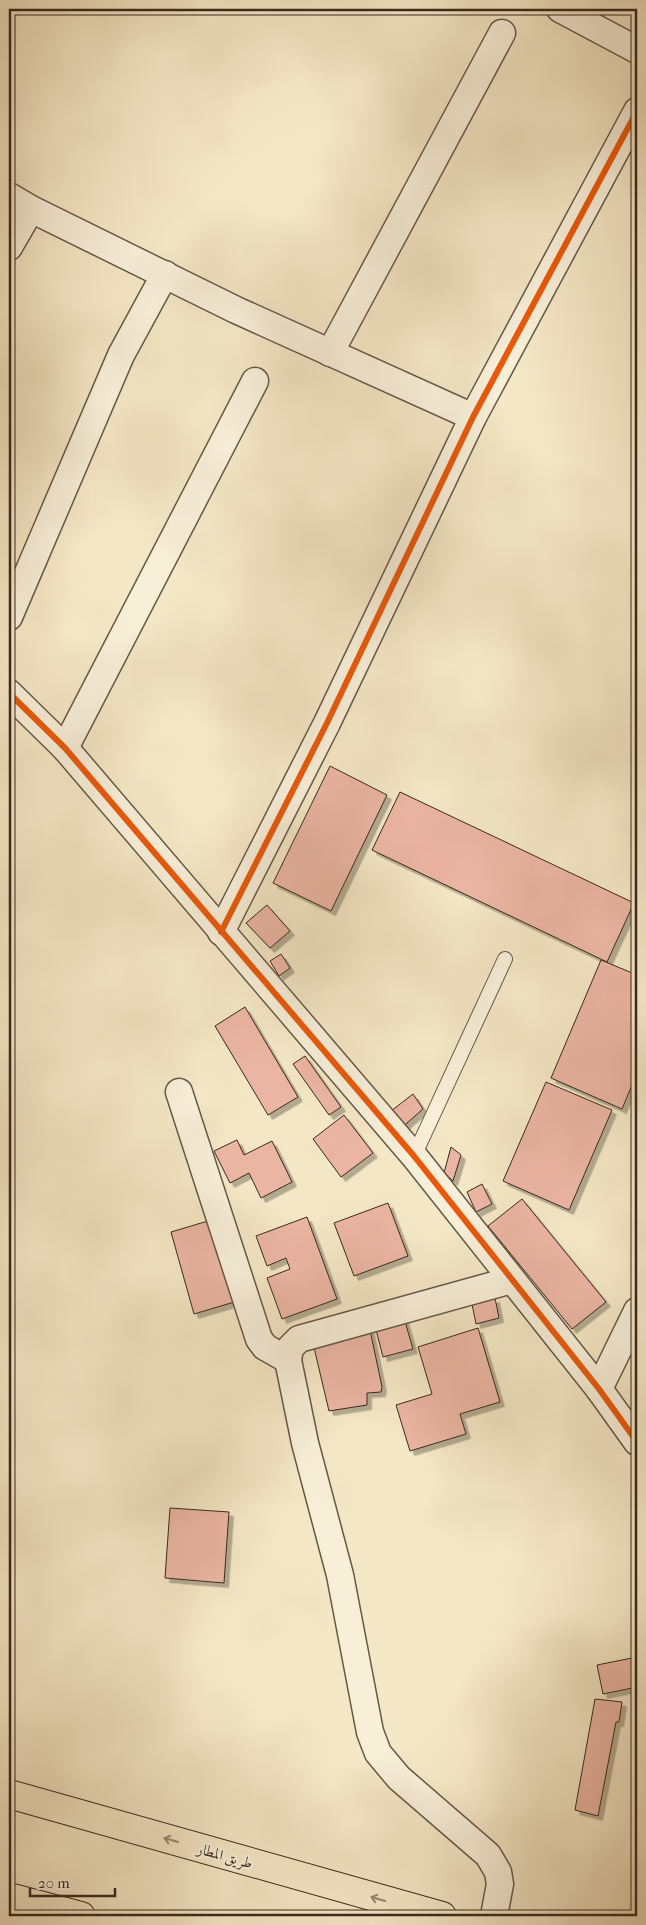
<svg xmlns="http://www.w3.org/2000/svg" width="646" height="1925" viewBox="0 0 646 1925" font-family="'IM FELL French Canon',Amiri,serif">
<defs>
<filter id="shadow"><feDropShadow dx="4.5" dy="4.5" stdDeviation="0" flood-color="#0004"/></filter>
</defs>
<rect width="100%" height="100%" fill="#f4e7c5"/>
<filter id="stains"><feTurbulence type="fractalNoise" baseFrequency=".004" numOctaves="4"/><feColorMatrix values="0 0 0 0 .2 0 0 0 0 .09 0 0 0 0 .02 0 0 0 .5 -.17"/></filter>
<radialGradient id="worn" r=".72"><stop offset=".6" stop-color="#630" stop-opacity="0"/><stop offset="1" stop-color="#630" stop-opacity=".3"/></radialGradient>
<g fill="#ebb5a3" stroke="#38281e" filter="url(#shadow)">
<path d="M330,766l57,29 -56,116 -58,-28z"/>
<path d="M400,792l234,111 -27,59 -235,-112z"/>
<path d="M267,905l23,26 -20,17 -24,-25z"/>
<path d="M281,954l9,14 -11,8 -9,-15z"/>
<path d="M601,960l36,15v98l-15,36 -71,-31z"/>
<path d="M245,1007l53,90 -30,18 -53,-89z"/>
<path d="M305,1056l36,51 -12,8 -36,-51z"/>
<path d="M546,1082l66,28 -43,100 -66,-29z"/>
<path d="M413,1094l10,15 -24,21 -13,-15z"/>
<path d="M344,1115l29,38 -32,24 -28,-38z"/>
<path d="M237,1140l7,15 28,-14 20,41 -31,16 -12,-25 -19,10 -16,-32z"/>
<path d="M451,1147l10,8 -8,26 -9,-8z"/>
<path d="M482,1184l10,20 -16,8 -9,-20z"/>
<path d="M522,1199l84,103 -34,27 -84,-103z"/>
<path d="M388,1203l20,53 -54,20 -20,-53z"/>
<path d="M307,1217l30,82 -55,20 -15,-41 23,-9 -4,-11 -19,8 -11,-30z"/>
<path d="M218,1218l23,82 -47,14 -23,-82z"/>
<path d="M495,1298l4,20 -23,6 -4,-20z"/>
<path d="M404,1318l9,31 -30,8 -8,-31z"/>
<path d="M369,1325l13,62 -1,5 -14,1v12l-38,6 -17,-72z"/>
<path d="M478,1328l22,74 -40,12 6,20 -56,17 -14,-46 36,-11 -14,-47z"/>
<path d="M170,1508l59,4 -5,71 -59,-5z"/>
<path d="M637,1657v30l-34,7 -6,-29z"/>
<path d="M595,1699l27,3 -3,20h-3l-18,94 -23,-6z"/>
</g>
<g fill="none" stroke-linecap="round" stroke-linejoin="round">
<defs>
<path id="lane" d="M414,1156l91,-197"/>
<g id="street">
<path d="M560,9l77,41"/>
<path d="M9,196l22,13 205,101 237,107"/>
<path d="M9,247l22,-38"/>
<path d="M330,353l172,-320"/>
<path d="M9,617l112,-262 44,-81"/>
<path d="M9,693l56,55 349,408 185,233 38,53"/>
<path d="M65,748l190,-367"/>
<path d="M221,932l106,-209 146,-306 164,-306"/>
<path d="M179,1092l80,247 6,8 23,13"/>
<path d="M599,1389l38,-78"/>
<path d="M494,1916l6,-32 -2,-12 -10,-17 -89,-77 -21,-25 -8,-21 -30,-157 -35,-132 -17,-83 2,-12 9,-9 213,-59"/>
</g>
<g id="highway">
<path d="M9,1794l433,122"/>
<path d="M9,1897l72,19"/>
</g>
</defs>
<use href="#lane" stroke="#675848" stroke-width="16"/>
<use href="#street" stroke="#675848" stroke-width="29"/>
<use href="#highway" stroke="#38281e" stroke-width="30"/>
<use href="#lane" stroke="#f8efd9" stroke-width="14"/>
<use href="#street" stroke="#f8efd9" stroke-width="26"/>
<use href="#highway" stroke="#f4e7c5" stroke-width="28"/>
<defs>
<g id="cycleway">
<path d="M9,693l56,55 349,408 185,233 38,53"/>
<path d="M221,932l106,-209 146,-306 164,-306"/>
</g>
</defs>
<use href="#cycleway" stroke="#f8efd9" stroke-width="9"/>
<use href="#cycleway" stroke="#e8590c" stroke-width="6"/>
</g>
<defs><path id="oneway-shaft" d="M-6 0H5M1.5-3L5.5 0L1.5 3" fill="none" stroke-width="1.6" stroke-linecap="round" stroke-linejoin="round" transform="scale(1.25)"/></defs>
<g stroke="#968872">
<use href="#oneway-shaft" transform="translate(171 1840) rotate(-164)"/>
<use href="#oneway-shaft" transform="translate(378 1899) rotate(-164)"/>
</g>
<g text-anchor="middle" stroke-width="4.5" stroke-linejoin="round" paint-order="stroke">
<g font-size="15" fill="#38281e" stroke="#f8efd9">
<text transform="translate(225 1856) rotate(16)" y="5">طريق المطار</text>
</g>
</g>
<rect width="646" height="1925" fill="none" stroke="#f4e7c5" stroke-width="30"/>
<rect x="10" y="10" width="626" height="1905" fill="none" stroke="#38281e" stroke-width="2.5"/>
<rect x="15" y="15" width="616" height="1895" fill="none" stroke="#38281e"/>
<path d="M30 1888v8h85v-8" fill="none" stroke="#38281e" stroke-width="2.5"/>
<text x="38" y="1888" font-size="15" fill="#38281e" stroke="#f8efd9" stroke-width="4" paint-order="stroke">20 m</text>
<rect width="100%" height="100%" filter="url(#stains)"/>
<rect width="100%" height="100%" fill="url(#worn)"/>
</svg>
